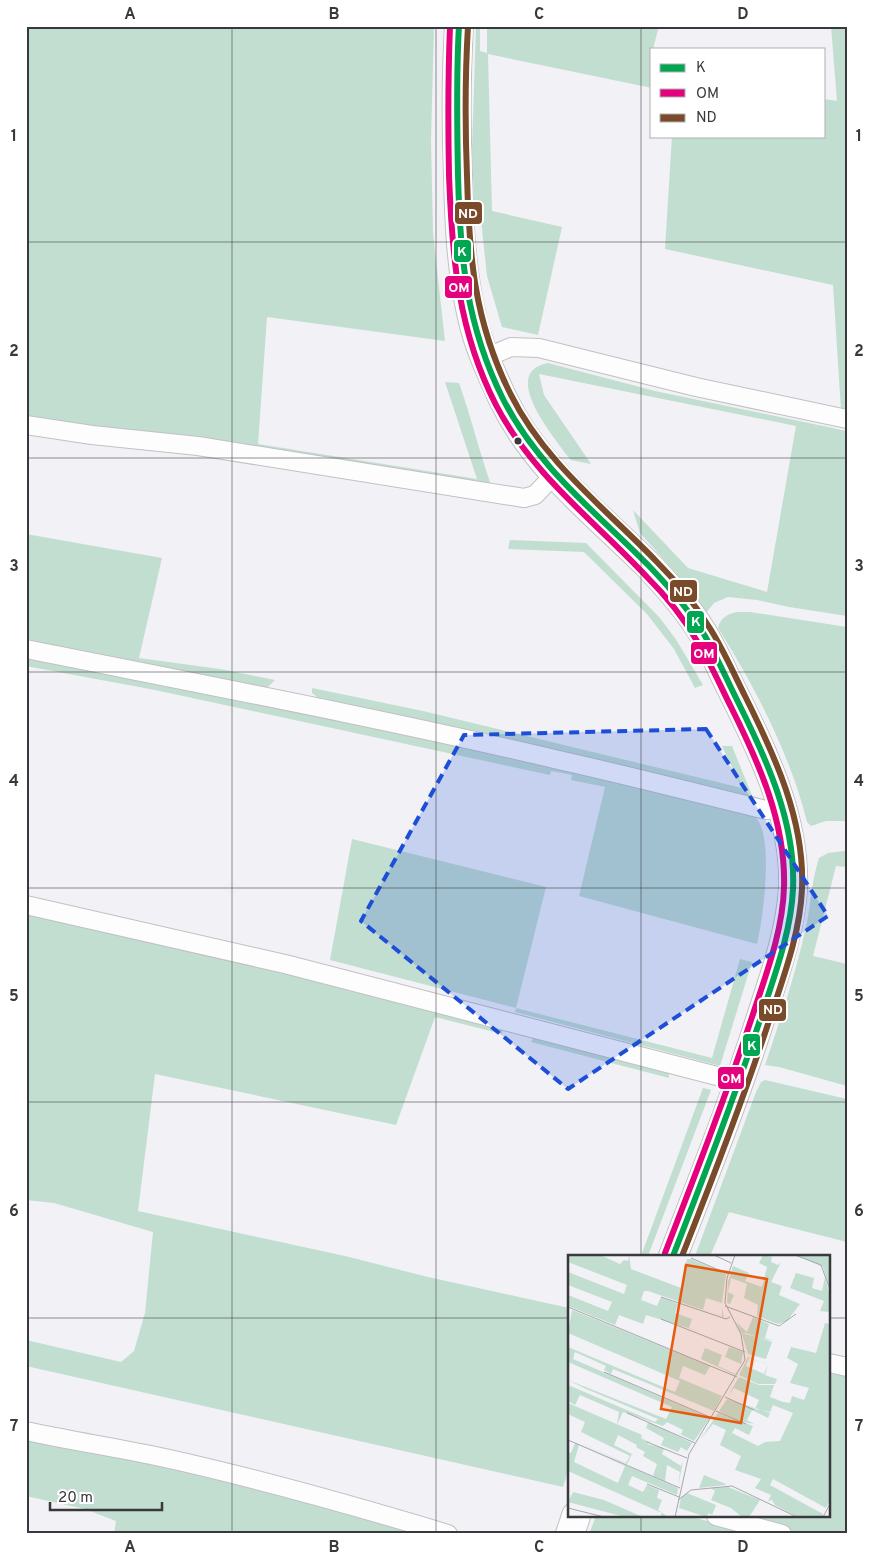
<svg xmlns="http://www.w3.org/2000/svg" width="873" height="1560" viewBox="0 0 873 1560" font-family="Overpass,sans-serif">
<rect width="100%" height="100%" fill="#f1f1f6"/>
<g fill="#c2ded0">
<path d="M26,26h408l-3,114 2,93 12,108 -178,-24 -9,127 219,35 -32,-97 14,1c12,34 20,68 32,102l-465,-67z"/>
<path d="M476,26h4v25l7,2v-25l-6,-2h178l-6,23h-1l-2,12 2,1v26l-164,-34 4,157 70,16 -24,108 -36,-8 -15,-51 -8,-75h-5l-2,-53z"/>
<path d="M831,26h16v385l-6,-1 -8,-125 -168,-36 7,-113h152v-37l13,2z"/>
<path d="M548,363l107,28 192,40v185l-58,-9 -32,-7 -29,-3 -14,6 -8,10 -30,-40 -36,-40 -7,-23 55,58 79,24 29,-166 -257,-52 5,21 47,69 -20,-4 -6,-7c-14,-20 -65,-81 -17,-90z"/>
<path d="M26,534l136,24 -23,100 81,11 55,11 -9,9 -240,-47z"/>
<path d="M510,540l76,3 74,75 17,23 26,44 -8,3 -21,-39 -27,-35 -63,-62 -76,-3z"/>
<path d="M738,612h12l97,15v194h-21l-15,5 -4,-4c-16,-66 -53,-137 -89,-194 3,-11 9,-14 20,-16z"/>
<path d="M26,656l220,42 310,68 198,50c21,15 9,104 3,128l-178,-48 26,-109 -34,-7 1,-5 -21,-4 -1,4 -395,-85 -129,-24z"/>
<path d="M312,688l111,23 319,77 -20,-42h10l21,52 -159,-38 -273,-60 -9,-7z"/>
<path d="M352,839l194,48 -30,121 196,50 28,-99 12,3 -32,104 -205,-54 1,-4 -186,-48z"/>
<path d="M844,851l3,1v15l-11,-1 -23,90 34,8v122l-68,-19 -14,-2c16,-47 32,-95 42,-143 4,-22 5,-42 12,-64l9,-5z"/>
<path d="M26,911l477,115 -1,8 -67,-17 -39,108 -241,-51 -17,137 207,45 83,21 141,31v160l-6,19 -537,-121v-26l95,22 13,-11 11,-38 8,-81 -99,-29 -28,-3z"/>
<path d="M535,1035l134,36v7l-138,-36z"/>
<path d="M765,1080l82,19v143l-118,-30 -19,44h-15l61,-164 5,-10z"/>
<path d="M703,1088l8,2 -63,166h-7z"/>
<path d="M829,1371l18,4v159h-43l-68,-18h93z"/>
<path d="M26,1438l151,30 125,30 122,36h-310l2,-13 -31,-12 -59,-13z"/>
<path d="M596,1516h93l65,18h-165z"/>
</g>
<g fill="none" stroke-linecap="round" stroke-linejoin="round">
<defs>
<g id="lane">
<path d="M485,358l26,-11 28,1 157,39 151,32"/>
<path d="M26,425l66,10 106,11 326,52 11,-3 20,-21"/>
<path d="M26,649c180,36 359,70 537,112 67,15 133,32 199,48l5,1 15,-4"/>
<path d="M26,905l259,59 455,118"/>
<path d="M829,1363l18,4"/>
<path d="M26,1431c46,10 93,17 139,27 95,21 190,48 283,76"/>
<path d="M716,1516l66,18"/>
</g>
<g id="street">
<path d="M459,26c-3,50 -3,100 -1,149 1,48 3,95 14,142 6,28 19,56 31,82 33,69 94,115 147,168 18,19 37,41 51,63 11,17 19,36 28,54 32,64 67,132 64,205 -3,43 -18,85 -31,125 -26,82 -58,162 -89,242"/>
<path d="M570,1534l6,-18"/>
</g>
</defs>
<use href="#lane" stroke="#c1c1c4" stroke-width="20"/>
<use href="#street" stroke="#c1c1c4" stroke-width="30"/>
<use href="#lane" stroke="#fdfdfe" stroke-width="18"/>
<use href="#street" stroke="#fdfdfe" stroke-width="28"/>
<defs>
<path id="bus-1" d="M459,26c-3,50 -2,100 -1,149 2,82 8,150 45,224 35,69 94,114 147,168 20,21 40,44 55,69 12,21 22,44 33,66 29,58 58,121 55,187 -2,43 -18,85 -31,125 -27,82 -58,162 -89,242"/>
<path id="bus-2" d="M450,26c-2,50 -2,99 -1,149 3,82 9,156 47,230 37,71 98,115 151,172 19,19 36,40 50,64 13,21 23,44 34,66 28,56 55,116 53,180 -1,42 -17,85 -30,124 -27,82 -58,162 -89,242"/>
<path id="bus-3" d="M468,26c-3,50 -3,100 -1,150 2,79 7,145 43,217 34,69 94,114 146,168 21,21 40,44 55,69 13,21 23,44 34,66 30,60 60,125 57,193 -2,45 -19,89 -33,132 -26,79 -56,157 -87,235"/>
</defs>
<use href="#bus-1" stroke="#fff" stroke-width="10"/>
<use href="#bus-2" stroke="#fff" stroke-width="10"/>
<use href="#bus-3" stroke="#fff" stroke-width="10"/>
<use href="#bus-1" stroke="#00a651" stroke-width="6"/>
<use href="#bus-2" stroke="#e5007d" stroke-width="6"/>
<use href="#bus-3" stroke="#7a4b2a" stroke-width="6"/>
</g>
<path fill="#1d4ed8" fill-opacity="0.2" stroke="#1d4ed8" stroke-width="4" stroke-dasharray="10 6" stroke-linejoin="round" d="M706,729l122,187 -260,173 -207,-168 103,-186z"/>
<path fill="none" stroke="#39383c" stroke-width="1" stroke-opacity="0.55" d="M232,26v1508M436,26v1508M641,26v1230M26,242h821M26,458h821M26,672h821M26,888h821M26,1102h821M26,1318h543M829,1318h18M641,1516v18"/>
<circle fill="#39383c" stroke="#fff" stroke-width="2" cx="518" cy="441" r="4.5"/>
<g transform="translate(568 1255)">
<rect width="262" height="262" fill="#f1f1f6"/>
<path d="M0,0h32l20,9 4,-4 4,1 1,-6 2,14 50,19 6,-29h4l35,15 -4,29 -16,-5 -3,12 19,6v-8l2,9 -76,-26h-4l-3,9 16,6 4,-9 17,7 -3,9 17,6 -3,9 12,4 -55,-17 -3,9 -24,-9 -4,10 -47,-19v-11l40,16 4,-9 -44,-17v-13l56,22 3,-9 -59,-23zM195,0l9,2 -1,5 7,3 3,-3 -10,20 11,4 -3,9 21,9 -13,17 -9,3 -21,-8 1,-11 -14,-7 3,-14 -16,-6 -3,14 6,3 -4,9 -3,-1 1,-21 5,-16 16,7 -4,8 17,6 5,-20 -8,-4zM228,0h34v35l-7,-23zM228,18l18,5 -2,10 10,3 3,-14 5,19v16l-10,-1 4,-10 -34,-13zM4,55l138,56 -5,9 -22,-9 -4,12 43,18 -8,15 -101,-42 -2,5 -7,-4 2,-4 -31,-14 -2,7 137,59 -16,23 -18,-9 5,2 2,-4 -16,-8 -4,4 -40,-14 -6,13 2,-13 -39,-17 -5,10 -7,-4v-16l87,37 3,-3 -74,-31 -16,-8 98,39 6,-12 -104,-45v-15l107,45 5,-11 -112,-48zM185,62l16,7 -4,14 8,3 -32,-8 -5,-11 11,10zM257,68l5,1 1,174 -5,10 -53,-29 -3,6 53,29 -1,3h-24l-23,-12 -3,-5 -4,1 3,-6 -16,-7 6,-9 -26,-9 6,-14 -21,-11 6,-15 -13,-6 -13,16 18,-27 35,13 -4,9 -14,-7 -3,5 26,13 7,-4 15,-1 13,-28 -20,-8 -3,7 -15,-3 4,-9 -25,-12 -6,8 11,-19 20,8h15l-4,12 13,5 7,1 2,-7 12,4 5,-12 -19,-5 8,-19 -11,-6 4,-11 25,6zM178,78l26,9 -6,17 -18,-5 -6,-20zM161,92l14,5 -2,12 -16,-7zM137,93l17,7 -4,11 17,8 5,-8 -5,9 -34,-16zM180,102l20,8 -3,10 12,4 -2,5h-17l-19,-9zM181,103l19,7 -4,9 -18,-8zM159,144l43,14 -2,5 -16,-8 -5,10 7,4 -15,-3 -20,-10zM0,148l74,32 -1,3 8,4 -2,2 17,4 -2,6 19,12 2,-5 -5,26 2,-15 -13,-7 -2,16 -12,-5 4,-12 -14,-8 2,-4 -9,-5 1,-2 -19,-10 -4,10 18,9 -5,10 -49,-22 48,21 4,-7 -49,-24 4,-10 -17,-8zM80,167l44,21 -5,8 -6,-4 -3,5 -17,-7 3,-7 -18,-10zM7,188l103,45 -1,7 -45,-19 -4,9 15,7 4,-7 12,5 -2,8 5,2 -4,10 10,7h-8l2,-4 -94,-42v-19l3,1zM11,190l46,21 -7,17 -44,-21zM136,220l22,9 -1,1 -26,3zM160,232l32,13 -11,17h-7l-11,-9 -20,-8 4,-9 -4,-3zM5,237l31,8 39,17h-18l-57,-15zM119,238l29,12 -4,10 -3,-2 -3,4 -27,-9 2,-10z" fill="#c2ded0" fill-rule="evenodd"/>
<path fill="none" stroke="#a7a7ac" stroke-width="1" d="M146,0l17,8M227,0l26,10 10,27M123,3l37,16M93,42l65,22 4,-2M157,51l54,20 17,-12M0,52l169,70M93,64l84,33M36,117l108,46M157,142l29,13M148,156l30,13M59,158l68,30M0,185l112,48M79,187l40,16M79,229l32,13M110,245l13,-10 41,-4 65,31M0,253l36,9M107,262l14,-63 56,-94 -4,-26 -16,-31 2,-25 8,-23M255,262l8,-15"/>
<path fill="#e8590c" fill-opacity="0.15" stroke="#e8590c" stroke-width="2.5" d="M118,10l81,14 -26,144 -80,-14z"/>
<rect width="262" height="262" fill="none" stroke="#39383c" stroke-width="2.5"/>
</g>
<g stroke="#fff" stroke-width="2">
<rect x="454" y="201" width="29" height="24" rx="5" fill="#7a4b2a"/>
<rect x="453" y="239" width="19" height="24" rx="5" fill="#00a651"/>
<rect x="444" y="275" width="29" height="24" rx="5" fill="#e5007d"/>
<rect x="669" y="579" width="29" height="24" rx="5" fill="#7a4b2a"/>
<rect x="686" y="610" width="19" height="24" rx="5" fill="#00a651"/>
<rect x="690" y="641" width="28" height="24" rx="5" fill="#e5007d"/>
<rect x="758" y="998" width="29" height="24" rx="5" fill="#7a4b2a"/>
<rect x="742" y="1033" width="19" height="24" rx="5" fill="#00a651"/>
<rect x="717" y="1066" width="28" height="24" rx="5" fill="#e5007d"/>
</g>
<g font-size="14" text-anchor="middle" font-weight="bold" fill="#fff">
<text x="468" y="218">ND</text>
<text x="462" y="256">K</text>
<text x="459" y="292">OM</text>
<text x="683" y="596">ND</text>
<text x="696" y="626">K</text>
<text x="704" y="658">OM</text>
<text x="773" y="1014">ND</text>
<text x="752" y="1050">K</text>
<text x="731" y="1083">OM</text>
</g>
<rect width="873" height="1560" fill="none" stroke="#ffffff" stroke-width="55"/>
<rect x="650" y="48" width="175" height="90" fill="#ffffff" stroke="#b0afb1"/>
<rect x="660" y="64" width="25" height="8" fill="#00a651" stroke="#b0afb1"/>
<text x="696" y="72" font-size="15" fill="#39383c">K</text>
<rect x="660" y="89" width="25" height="8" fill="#e5007d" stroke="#b0afb1"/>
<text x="696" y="98" font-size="15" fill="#39383c">OM</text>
<rect x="660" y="114" width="25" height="8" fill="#7a4b2a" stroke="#b0afb1"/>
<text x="696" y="122" font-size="15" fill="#39383c">ND</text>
<path d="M50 1502v8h112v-8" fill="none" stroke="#39383c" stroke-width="2.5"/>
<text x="58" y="1502" font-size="15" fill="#39383c" stroke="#ffffff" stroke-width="4" paint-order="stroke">20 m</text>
<rect x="28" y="28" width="818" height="1504" fill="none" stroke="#39383c" stroke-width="2"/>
<g font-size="16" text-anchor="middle" font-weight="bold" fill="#39383c">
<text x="130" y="19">A</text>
<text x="334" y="19">B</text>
<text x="539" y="19">C</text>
<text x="743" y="19">D</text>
<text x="14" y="141">1</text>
<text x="859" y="141">1</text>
<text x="14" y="356">2</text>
<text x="859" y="356">2</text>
<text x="14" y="571">3</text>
<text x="859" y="571">3</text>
<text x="14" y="786">4</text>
<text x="859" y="786">4</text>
<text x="14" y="1001">5</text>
<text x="859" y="1001">5</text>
<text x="14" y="1216">6</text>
<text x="859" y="1216">6</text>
<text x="14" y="1431">7</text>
<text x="859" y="1431">7</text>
<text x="130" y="1552">A</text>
<text x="334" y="1552">B</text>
<text x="539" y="1552">C</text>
<text x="743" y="1552">D</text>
</g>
</svg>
